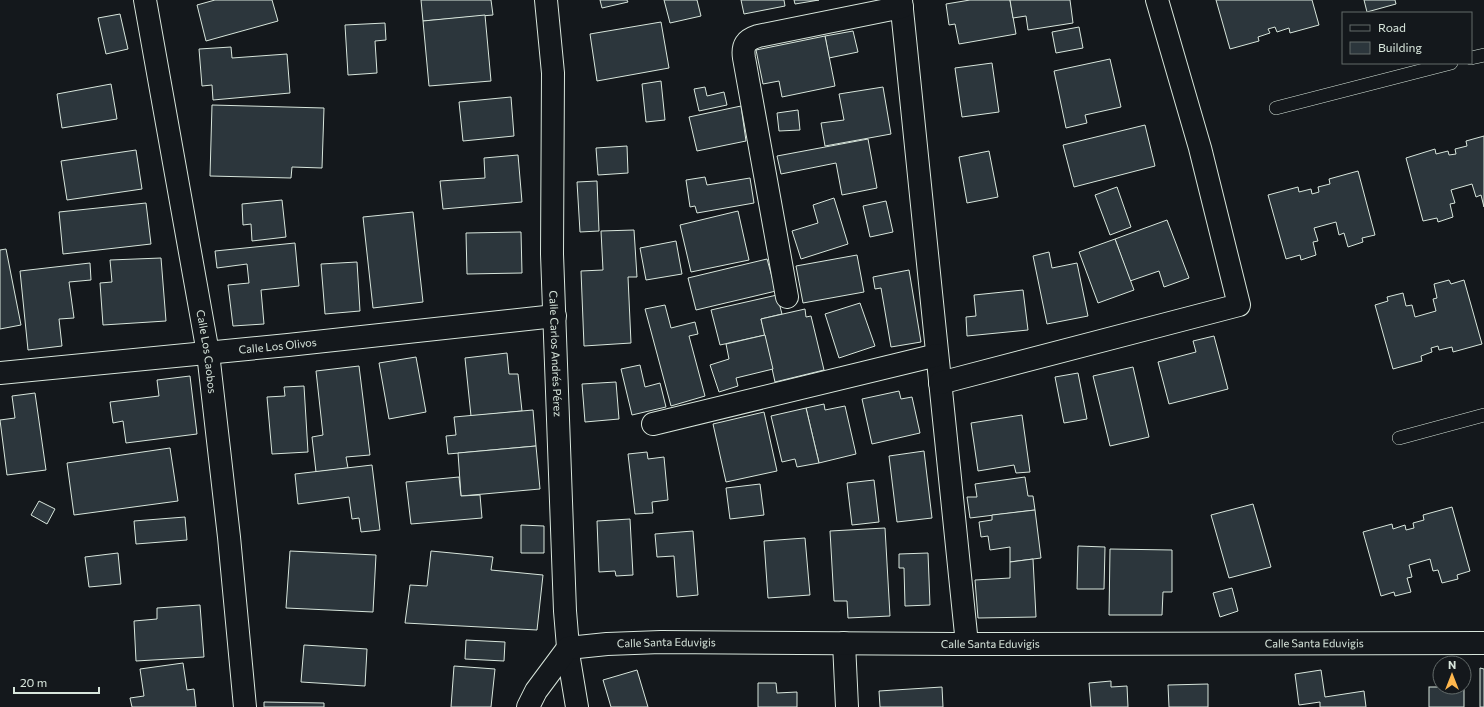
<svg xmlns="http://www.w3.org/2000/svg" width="1484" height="707" viewBox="0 0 1484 707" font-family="Commissioner,sans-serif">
<rect width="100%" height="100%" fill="#14181c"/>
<g fill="#2c363c" stroke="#d8e6dc">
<path d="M215,0h57l6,21 -72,20 -9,-36z"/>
<path d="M421,0h70l2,15 -70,6z"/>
<path d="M600,0h27l1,2 -26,6z"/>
<path d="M664,0h33l4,16 -31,7z"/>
<path d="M741,0h43l1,6 -41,8z"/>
<path d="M794,0h25l-24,4z"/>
<path d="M970,0h40l6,34 -57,10 -4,-20 -6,1 -3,-21z"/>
<path d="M1010,0h60l3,23 -45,7 -2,-14 -13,2z"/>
<path d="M1216,0h96l7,25 -29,8 -1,-5 -12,4 -2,-5 -7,2 2,4 -12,4 1,4 -29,8z"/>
<path d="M1364,0h31l1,4 -29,8z"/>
<path d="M120,14l8,35 -22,5 -8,-36z"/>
<path d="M485,15l6,66 -62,5 -6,-65z"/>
<path d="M661,22l8,46 -72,13 -7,-47z"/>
<path d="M385,23l1,17 -11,1 2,32 -29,2 -3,-50z"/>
<path d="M1079,27l4,21 -27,5 -4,-21z"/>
<path d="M853,31l5,21 -29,6 -4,-22z"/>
<path d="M825,36l10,50 -53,11 -3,-16 -16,3 -7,-34z"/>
<path d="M231,47l1,11 55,-4 3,39 -77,7 -1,-15 -10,1 -3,-37z"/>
<path d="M1110,59l11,48 -36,8 2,8 -21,5 -12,-57z"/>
<path d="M992,63l7,49 -37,5 -7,-49z"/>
<path d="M661,81l4,39 -19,2 -4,-38z"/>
<path d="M111,84l6,35 -55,9 -5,-34z"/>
<path d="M705,87l2,9 17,-4 3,13 -28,6 -5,-22z"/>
<path d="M883,87l8,47 -66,12 -4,-23 23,-3 -5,-26z"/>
<path d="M511,97l3,39 -51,5 -4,-39z"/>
<path d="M212,105l112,3 -2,60 -30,-1 -1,11 -81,-2z"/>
<path d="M741,106l5,35 -49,10 -8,-34z"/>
<path d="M798,110l2,20 -21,1 -2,-18z"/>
<path d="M1145,125l10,41 -81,21 -11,-42z"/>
<path d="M1484,136v71l-3,-12 -5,2 -4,-13 -21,6 4,13 -5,1 3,13 -15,5 -1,-4 -14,3 -17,-63 29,-9 1,5 12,-3 1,4 7,-1 -1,-5 12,-3 -1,-5z"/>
<path d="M868,139l9,49 -35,7 -6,-32 -55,11 -4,-18z"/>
<path d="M627,146l1,27 -30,2 -2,-27z"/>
<path d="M136,150l6,39 -75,11 -6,-39z"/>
<path d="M989,151l9,46 -31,6 -8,-46z"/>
<path d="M518,155l4,47 -79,7 -3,-28 45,-3 -1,-20z"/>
<path d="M1358,171l17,64 -13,3 1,4 -15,5 -4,-14 -5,2 -3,-13 -22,6 4,13 -5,1 3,13 -15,5 -1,-5 -14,4 -18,-64 30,-8 1,5 12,-3 1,5 7,-2 -1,-5 12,-3 -1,-5z"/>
<path d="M705,177l2,8 43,-7 4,25 -57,10 -2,-7 -5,1 -4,-27z"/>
<path d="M597,181l2,50 -19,1 -3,-50z"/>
<path d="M1117,187l14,40 -21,8 -15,-40z"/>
<path d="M834,198l14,46 -47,15 -9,-28 26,-8 -5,-18z"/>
<path d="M282,200l4,37 -34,4 -1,-17 -8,1 -1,-21z"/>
<path d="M886,201l7,31 -23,5 -7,-31z"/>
<path d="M146,203l5,41 -88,10 -4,-42z"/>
<path d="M738,211l11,49 -58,12 -11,-47z"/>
<path d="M413,212l10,90 -50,6 -10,-91z"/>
<path d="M1167,220l22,58 -25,9 -5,-16 -29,10 -15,-42z"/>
<path d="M634,230l3,47h-9l3,66 -47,3 -3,-75 22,-1 -2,-39z"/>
<path d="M521,232l1,41 -55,1 -1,-41z"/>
<path d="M1115,239l19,51 -36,13 -19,-51z"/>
<path d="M676,241l6,33 -36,6 -6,-32z"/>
<path d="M295,243l4,43 -38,4 3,34 -31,2 -5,-41 21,-2 -2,-19 -30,4 -2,-17z"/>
<path d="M6,249l15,76 -21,4v-79z"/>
<path d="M1049,252l3,16 25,-5 11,53 -41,8 -14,-68z"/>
<path d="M857,255l7,37 -61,11 -7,-37z"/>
<path d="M161,258l5,63 -63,4 -3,-42 12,-1 -2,-22z"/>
<path d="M767,259l9,32 -80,19 -8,-32z"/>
<path d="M357,262l3,49 -35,3 -4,-50z"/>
<path d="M90,263l1,17 -22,2 5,36 -15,1 3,27 -34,4 -8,-79z"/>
<path d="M909,270l12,72 -30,5 -10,-59 -6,1 -2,-12z"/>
<path d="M1449,280l2,4 13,-4 18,64 -29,8 -1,-5 -13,3 -1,-4 -7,2 1,4 -11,4 1,5 -29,8 -18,-64 13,-4 -1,-4 16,-4 3,13 6,-1 3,12 21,-6 -3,-12 4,-1 -3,-14z"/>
<path d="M1023,290l5,40 -61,6 -1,-19 10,-1 -2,-21z"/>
<path d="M777,295l5,19 -21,5 4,16 -45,10 -9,-35z"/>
<path d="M860,303l15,43 -36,12 -14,-44z"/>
<path d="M665,305l6,23 24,-6 3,12 -9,2 16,60 -34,10 -26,-97z"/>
<path d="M805,309l1,8 5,-1 13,54 -49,12 -14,-63z"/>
<path d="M765,335l8,34 -37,9 2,8 -19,6 -9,-27 19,-6 -3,-15z"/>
<path d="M1214,336l14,53 -59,15 -11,-42 38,-10 -3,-11z"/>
<path d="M507,353l2,21h9l4,37 -51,5 -6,-58z"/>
<path d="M416,357l10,55 -37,7 -10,-56z"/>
<path d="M640,365l5,22 15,-4 6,24 -34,8 -11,-46z"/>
<path d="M359,366l11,89 -24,2 2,11 -32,4 -4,-35 11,-2 -7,-64z"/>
<path d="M1133,367l16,70 -39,9 -17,-70z"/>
<path d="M1078,373l9,46 -23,4 -9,-46z"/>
<path d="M190,376l7,58 -71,9 -3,-22 -10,2 -3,-21 49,-6 -2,-16z"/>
<path d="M616,382l3,37 -34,3 -3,-38z"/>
<path d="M304,386l4,66 -36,2 -5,-57 18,-1 -1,-9z"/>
<path d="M899,391l2,8 11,-2 8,36 -48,11 -10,-45z"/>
<path d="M35,393l11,77 -39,5 -7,-55 15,-2 -3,-22z"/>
<path d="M824,404l1,6 20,-4 11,48 -37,9 -13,-55z"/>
<path d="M806,408l13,55 -22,4 -2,-8 -13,3 -11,-46z"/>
<path d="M533,410l3,36 -88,8 -2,-18 10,-1 -2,-18z"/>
<path d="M764,412l13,59 -51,11 -13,-58z"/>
<path d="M1022,415l8,57 -14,1 -2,-8 -36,6 -7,-48z"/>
<path d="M536,446l4,43 -79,7 -3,-43z"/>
<path d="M170,448l8,53 -104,14 -7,-52z"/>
<path d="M924,451l8,67 -35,4 -8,-66z"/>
<path d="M647,452l1,7 16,-2 4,43 -16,2 1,11 -18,1 -7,-60z"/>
<path d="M372,465l8,65 -19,2 -2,-14 -7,1 -3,-22 -51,7 -3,-30z"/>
<path d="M459,477l2,19 19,-1 2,23 -71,6 -5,-42z"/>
<path d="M1025,477l3,19h5l2,14 -65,8 -3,-21h10l-2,-13z"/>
<path d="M874,480l5,42 -27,3 -5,-42z"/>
<path d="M760,484l4,31 -34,4 -4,-31z"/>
<path d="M39,501l16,8 -8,15 -16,-9z"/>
<path d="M1253,504l18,63 -42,11 -18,-63z"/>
<path d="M1452,507l18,64 -13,4 1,4 -16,4 -4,-13 -5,1 -3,-12 -21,6 3,12 -5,1 4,14 -16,4 -1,-4 -13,4 -18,-64 29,-8 1,5 12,-4 1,5 8,-2 -1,-5 11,-3 -1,-5z"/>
<path d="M1035,510l6,48 -31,4v-15l-20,3 -2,-14 -7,1 -2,-15 13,-2v-5z"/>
<path d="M185,517l2,23 -51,4 -2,-23z"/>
<path d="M630,519l3,56 -17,1 -1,-5 -16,1 -2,-51z"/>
<path d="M521,525l23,1v27h-23z"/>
<path d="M885,528l5,88 -42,2 -1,-17h-13l-4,-70z"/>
<path d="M693,531l5,64 -21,2 -3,-41 -17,1 -2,-23z"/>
<path d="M805,538l5,57 -42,3 -4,-57z"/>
<path d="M1078,546l27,1 -1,42h-27z"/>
<path d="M1110,549l62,1v42h-9l-1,23h-53z"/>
<path d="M290,551l86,4 -3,57 -87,-4z"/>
<path d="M431,551l62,6 -2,13 52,5 -6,55 -132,-7 5,-38 17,1z"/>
<path d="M118,553l3,31 -32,3 -4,-30z"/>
<path d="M928,553l2,52 -25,1 -1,-38h-5v-14z"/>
<path d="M1033,559l3,58 -58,1 -3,-38 35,-2v-16z"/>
<path d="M1232,588l6,23 -18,6 -7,-24z"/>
<path d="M200,605l4,52 -68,4 -2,-40 23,-2v-11z"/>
<path d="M466,640l39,2 -1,19 -39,-2z"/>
<path d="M304,645l63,4 -2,37 -64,-4z"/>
<path d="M183,663l4,27 7,-1 2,18h-64l-2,-9 14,-2 -4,-27z"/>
<path d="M454,666l41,3 -4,38h-40z"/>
<path d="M1480,668l4,1v38h-4z"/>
<path d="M637,670l11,37h-37l-8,-27z"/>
<path d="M1321,670l4,27 39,-6 2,16h-46v-5l-21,3 -4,-31z"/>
<path d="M1111,681v6l16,-1 1,21h-37l-2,-24z"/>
<path d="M758,683h18l1,10 20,-1v15h-39z"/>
<path d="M1208,684v23h-39l-1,-22z"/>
<path d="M942,687l1,20h-63l-1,-16z"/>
<rect x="1429" y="687" width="35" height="20"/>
<path d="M264,702l60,1v4h-60z"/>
</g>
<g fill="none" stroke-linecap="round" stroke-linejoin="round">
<defs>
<g id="lane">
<path d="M1471,58l13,-3"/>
<path d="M1276,108l175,-45"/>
<path d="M1399,438l85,-23"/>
</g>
<g id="street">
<path id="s1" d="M145,0l63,353 21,184 16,170"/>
<path id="s2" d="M546,0l7,73 -1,181 13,357 4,48 8,48"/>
<path d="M901,0l66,644"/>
<path d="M787,297l-43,-239c-2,-13 2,-18 14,-22l144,-29"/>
<path id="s3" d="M0,373l288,-28 267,-29"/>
<path d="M940,383l299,-78 -39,-157 -43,-148"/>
<path d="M653,424l284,-69"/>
<path d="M844,643l3,64"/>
<path id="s4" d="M528,707l8,-16 32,-43 39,-4 54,-2 293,2 530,-1"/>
</g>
</defs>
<use href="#lane" stroke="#d8e6dc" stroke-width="14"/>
<use href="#street" stroke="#d8e6dc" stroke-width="24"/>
<use href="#lane" stroke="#14181c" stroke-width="13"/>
<use href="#street" stroke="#14181c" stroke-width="22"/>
</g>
<g text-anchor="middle" stroke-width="3" stroke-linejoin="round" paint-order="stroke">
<g font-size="11" fill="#d8e6dc" stroke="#14181c">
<text dy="4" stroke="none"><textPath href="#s3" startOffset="279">Calle Los Olivos</textPath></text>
<text dy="4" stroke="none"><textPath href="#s1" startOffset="357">Calle Los Caobos</textPath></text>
<text dy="4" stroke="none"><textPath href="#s2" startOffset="354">Calle Carlos Andrés Pérez</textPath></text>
<text dy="4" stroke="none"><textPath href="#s4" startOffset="170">Calle Santa Eduvigis</textPath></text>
<text dy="4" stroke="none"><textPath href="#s4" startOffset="494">Calle Santa Eduvigis</textPath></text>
<text dy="4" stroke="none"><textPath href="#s4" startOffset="818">Calle Santa Eduvigis</textPath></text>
</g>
</g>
<rect x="1342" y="12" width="130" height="52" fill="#14181c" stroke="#626a69"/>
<rect x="1350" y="25" width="20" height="6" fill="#14181c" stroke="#626a69"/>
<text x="1378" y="32" font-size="12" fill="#d8e6dc">Road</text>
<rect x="1350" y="42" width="20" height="12" fill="#2c363c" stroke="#626a69"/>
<text x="1378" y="52" font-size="12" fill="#d8e6dc">Building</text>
<g transform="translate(1452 675)"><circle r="19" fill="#14181c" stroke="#626a69"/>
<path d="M0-3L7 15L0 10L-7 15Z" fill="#ffb74d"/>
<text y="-6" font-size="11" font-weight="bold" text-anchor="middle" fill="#d8e6dc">N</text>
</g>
<path d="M14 687v6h85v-6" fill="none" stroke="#d8e6dc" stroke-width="2"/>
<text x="20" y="687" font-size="12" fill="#d8e6dc" stroke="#14181c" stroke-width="3" paint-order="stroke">20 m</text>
</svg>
